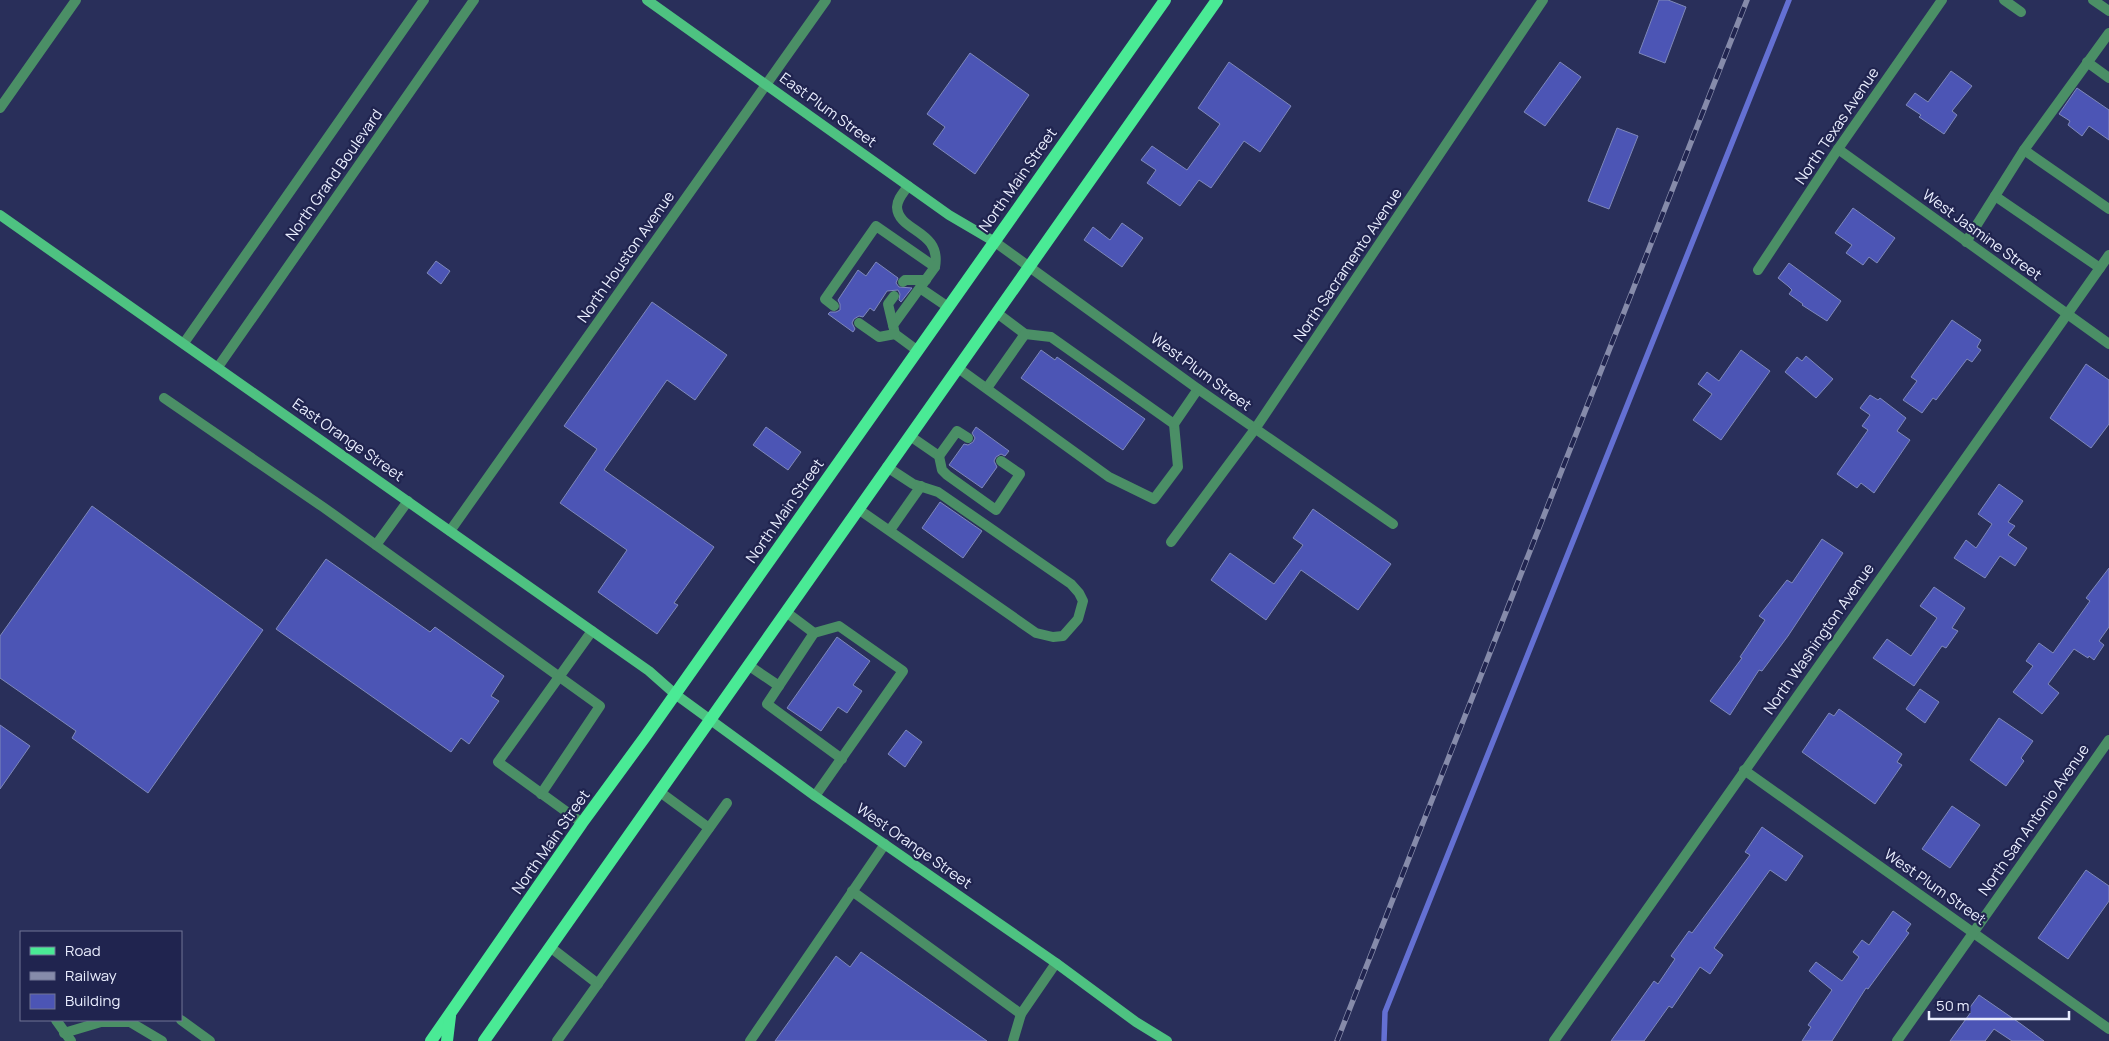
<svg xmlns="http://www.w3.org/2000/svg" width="2109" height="1041" viewBox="0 0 2109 1041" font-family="Manrope,sans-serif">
<rect width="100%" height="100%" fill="#292f5a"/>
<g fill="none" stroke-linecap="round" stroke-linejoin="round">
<path stroke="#6470d3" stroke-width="5.5" d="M1384,1041l1,-29 404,-1012"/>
</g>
<g fill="#4c55b5" stroke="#7e88ba">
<path d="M1659,0h9l18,7 -21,56 -26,-10z"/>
<path d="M970,53l59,42 -54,79 -42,-30 12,-17 -18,-13z"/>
<path d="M1229,62l62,44 -31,46 -16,-11 -33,47 -12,-8 -19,26 -33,-23 9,-13 -15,-10 11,-14 35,24 33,-46 -22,-16z"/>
<path d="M1560,62l21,15 -36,49 -21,-14z"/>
<path d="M1951,71l21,15 -20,25 5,4 -13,19 -25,-17 2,-2 -15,-10 9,-12 13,9z"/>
<path d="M2077,88l32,22v30l-20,-14 -7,10 -14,-11 2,-4 -11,-7z"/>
<path d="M1617,128l21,8 -29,73 -21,-8z"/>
<path d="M1853,208l42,30 -18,25 -8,-6 -6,8 -17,-12 6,-8 -17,-12z"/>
<path d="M1122,223l21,15 -21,29 -38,-27 9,-13 17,13z"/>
<path d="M436,261l14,10 -9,13 -14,-11z"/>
<path d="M876,262l22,16 -2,5 3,4 13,1 -11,14 -2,-2 1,-6 -2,-4 -11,1 -13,20 -4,-3 -7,9 -4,-1 -5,3 -2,4 3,6 -2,3 -25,-18 2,-2h6l4,-2v-6l-2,-4 20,-30 8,6z"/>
<path d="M1789,263l52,38 -14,20 -25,-16 1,-1 -14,-10 3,-4 -4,-4 -10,-8z"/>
<path d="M652,302l75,53 -32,45 -28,-20 -63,90 110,77 -40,56 4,2 -21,29 -59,-42 29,-42 -67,-47 37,-54 -33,-23z"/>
<path d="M1952,320l29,20 -4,7 4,3 -9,12 -5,-3 -31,41 -3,-2 -11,15 -19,-13 14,-19 -6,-4z"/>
<path d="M1041,350l14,10 2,-3 88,62 -22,31 -102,-72z"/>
<path d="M1741,350l29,21 -49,69 -28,-20 19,-26 -14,-10 9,-12 12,9z"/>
<path d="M1806,356l27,23 -17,19 -31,-26 12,-15 5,4z"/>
<path d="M2086,364l23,16v44l-18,24 -41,-30z"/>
<path d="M1870,395l8,5 2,-2 26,20 -9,13 13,9 -36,53 -13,-10 -4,5 -20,-14 31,-44 -6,-4 8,-11 -10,-7z"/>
<path d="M766,427l35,25 -13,18 -35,-25z"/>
<path d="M976,427l33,24 -4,5 -4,-2 -5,3 -2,4 3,6 -15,21 -33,-23 15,-21 4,1 5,-3 2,-4 -3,-5z"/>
<path d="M1999,484l24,17 -15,21 7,4 -7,9 19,13 -12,18 -15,-10 -15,22 -31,-20 12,-18 10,8 16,-24 -14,-10z"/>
<path d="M940,502l42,29 -19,27 -41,-30z"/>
<path d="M92,506l171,124 -115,163 -76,-55 4,-7 -76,-53v-42z"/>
<path d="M1313,509l78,55 -33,46 -57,-40 -35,50 -55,-40 19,-27 44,31 29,-39 -10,-7z"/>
<path d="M1822,539l21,14 -55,83 -26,35 -3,-1 -29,45 -20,-14 32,-43 -2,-1 25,-37 -6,-4 28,-36 5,3z"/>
<path d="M326,559l104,73 5,-5 69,49 -13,20 8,5 -30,43 -8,-6 -10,14 -175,-123z"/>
<path d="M2109,568v59l-10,14 5,4 -10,15 -5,-4 -1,2 -14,-9 -26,35 11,9 -17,21 -29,-22 20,-26 -7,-5 13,-18 14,10 37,-52 -4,-3z"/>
<path d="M1934,587l31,21 -13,20 6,3 -12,17 -4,-2 -28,40 -41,-28 14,-19 24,17 26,-38 -17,-12z"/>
<path d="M837,637l33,24 -17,24 9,6 -15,22 -9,-6 -17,24 -34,-23z"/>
<path d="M1920,689l19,13 -14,21 -19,-14z"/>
<path d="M1839,709l63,45 -5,8 5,3 -27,39 -73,-52 27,-39 5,3z"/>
<path d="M1999,718l34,23 -12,17 3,3 -18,25 -36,-26z"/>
<path d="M0,725l30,21 -30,43z"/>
<path d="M906,730l16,12 -17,25 -17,-13z"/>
<path d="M1952,806l28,19 -30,43 -28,-19z"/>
<path d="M1762,827l41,29 -17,25 -16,-11 -56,78 9,7 -13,19 -10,-7 -28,41 -3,-2 -25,35h-33l43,-60 4,3 17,-25 -4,-3 18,-25 3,2 58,-78 -5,-3z"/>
<path d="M2086,870l23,16v15l-41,58 -30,-21z"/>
<path d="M1893,911l18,13 -5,7 3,2 -41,56 -2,-1 -34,53h-30l9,-14 -3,-2 24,-35 -23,-19 7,-9 26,19 17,-24 -6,-5 9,-12 7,5z"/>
<path d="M861,952l126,89h-212l61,-85 14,11z"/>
<path d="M1979,995l42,29 23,17h-32l-18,-12 -9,12h-35l21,-29 -3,-2z"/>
</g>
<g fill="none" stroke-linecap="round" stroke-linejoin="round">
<g stroke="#4b8f66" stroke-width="10">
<path d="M2004,0l17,12"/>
<path d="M2093,0l16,11"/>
<path d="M2087,62l22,16"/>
<path d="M2024,150l85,59"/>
<path d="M908,186c-4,6 -11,13 -11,21 1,25 45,23 38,60l-42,58 2,9 23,17"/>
<path d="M1995,196l105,72"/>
<path d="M1966,242l58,-92 85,-117"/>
<path d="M903,282l2,-2h21"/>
<path d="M920,288l28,19"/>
<path d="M834,306l-9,-7 51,-73 59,41"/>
<path d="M859,323l20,14 16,-3"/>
<path d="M893,325l-5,-21 6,-8"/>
<path d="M958,368l151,109 45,22 24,-32 -4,-43 -123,-87 -26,-3 -28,-21"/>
<path d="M987,388l38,-54"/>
<path d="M164,398l159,109 277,199 -59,88"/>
<path d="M1174,424l24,-35"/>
<path d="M910,436l29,20 3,14 5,5 49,35 24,-36 -19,-13"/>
<path d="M939,456l18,-25 11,7"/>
<path d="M858,509l178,124 17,4 10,-1 15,-17 5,-18 -4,-8 -8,-9 -133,-92 -25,-8 -26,-17"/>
<path d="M890,530l31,-44"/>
<path d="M376,545l32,-44"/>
<path d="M786,612l28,21 25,-7 64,45 -88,125"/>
<path d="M814,633l-47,71 75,55"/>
<path d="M748,665l31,21"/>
<path d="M660,792l49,36"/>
<path d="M582,823l-84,-61 94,-131"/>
<path d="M852,891l169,123"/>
<path d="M550,947l48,37"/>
<path d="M56,1020l15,21"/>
<path d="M181,1020l29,21"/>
<path d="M64,1033l37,-11h29l32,19"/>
<path d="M557,1041l170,-238"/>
<path d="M750,1041l135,-197"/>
<path d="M1013,1041l8,-27 35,-51"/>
</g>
<g stroke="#4b8f66" stroke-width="10">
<path d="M0,108l76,-108"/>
<path d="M1838,149l271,195"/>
<path d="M995,242l203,147 195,135"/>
<path d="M1758,270l80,-121 104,-149"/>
<path d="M184,343l240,-343"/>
<path d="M218,367l256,-367"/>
<path d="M450,531l376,-531"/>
<path d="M1171,542l84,-113 288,-429"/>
<path d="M1744,770l365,259"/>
<path d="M1554,1041l555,-786"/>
<path d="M1897,1041l212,-301"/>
</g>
<g stroke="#4ec281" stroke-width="10">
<path d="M647,0l302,215 46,27"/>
<path d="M0,215l649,456 26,23 140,102 241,167 80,59 31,19"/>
</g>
<g stroke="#4aea95" stroke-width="12">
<path d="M431,1041l151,-218 63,-86 520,-737"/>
<path d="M447,1041l3,-25"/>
<path d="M484,1041l733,-1041"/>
</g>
<defs>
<path id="rail" d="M1337,1041l410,-1041"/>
</defs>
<use href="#rail" stroke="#868baa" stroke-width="5.5"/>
<use href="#rail" stroke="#20244f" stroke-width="4" stroke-dasharray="11" stroke-linecap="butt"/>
</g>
<g text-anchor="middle" stroke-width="4.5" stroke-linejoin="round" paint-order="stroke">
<g font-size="15" fill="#e9edfe" stroke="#20244f">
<text transform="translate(828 110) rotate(36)" y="5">East Plum Street</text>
<text transform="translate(1837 126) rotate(-56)" y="5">North Texas Avenue</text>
<text transform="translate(334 175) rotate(-55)" y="5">North Grand Boulevard</text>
<text transform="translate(1018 180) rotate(-55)" y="5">North Main Street</text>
<text transform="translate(1982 235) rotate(36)" y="5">West Jasmine Street</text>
<text transform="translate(626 257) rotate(-55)" y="5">North Houston Avenue</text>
<text transform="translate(1348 265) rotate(-56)" y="5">North Sacramento Avenue</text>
<text transform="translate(1201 372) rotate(36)" y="5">West Plum Street</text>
<text transform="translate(348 440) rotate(35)" y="5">East Orange Street</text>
<text transform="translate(785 511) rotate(-55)" y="5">North Main Street</text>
<text transform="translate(1819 639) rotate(-55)" y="5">North Washington Avenue</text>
<text transform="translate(2034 820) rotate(-55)" y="5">North San Antonio Avenue</text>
<text transform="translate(551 842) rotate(-55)" y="5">North Main Street</text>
<text transform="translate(914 846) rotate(35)" y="5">West Orange Street</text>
<text transform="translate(1935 887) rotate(35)" y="5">West Plum Street</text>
</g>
</g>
<rect x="20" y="931" width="162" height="90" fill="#20244f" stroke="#707495"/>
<rect x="30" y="947" width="25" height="8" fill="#4aea95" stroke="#707495"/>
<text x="65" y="956" font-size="15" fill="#e9edfe">Road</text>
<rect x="30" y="972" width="25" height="8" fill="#868baa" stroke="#707495"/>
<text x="65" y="981" font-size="15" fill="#e9edfe">Railway</text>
<rect x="30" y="994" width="25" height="15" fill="#4c55b5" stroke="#707495"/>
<text x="65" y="1006" font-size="15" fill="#e9edfe">Building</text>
<path d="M1929 1011v8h140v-8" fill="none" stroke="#e9edfe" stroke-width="2.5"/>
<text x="1936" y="1011" font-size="15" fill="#e9edfe" stroke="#20244f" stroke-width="4" paint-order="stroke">50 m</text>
</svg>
